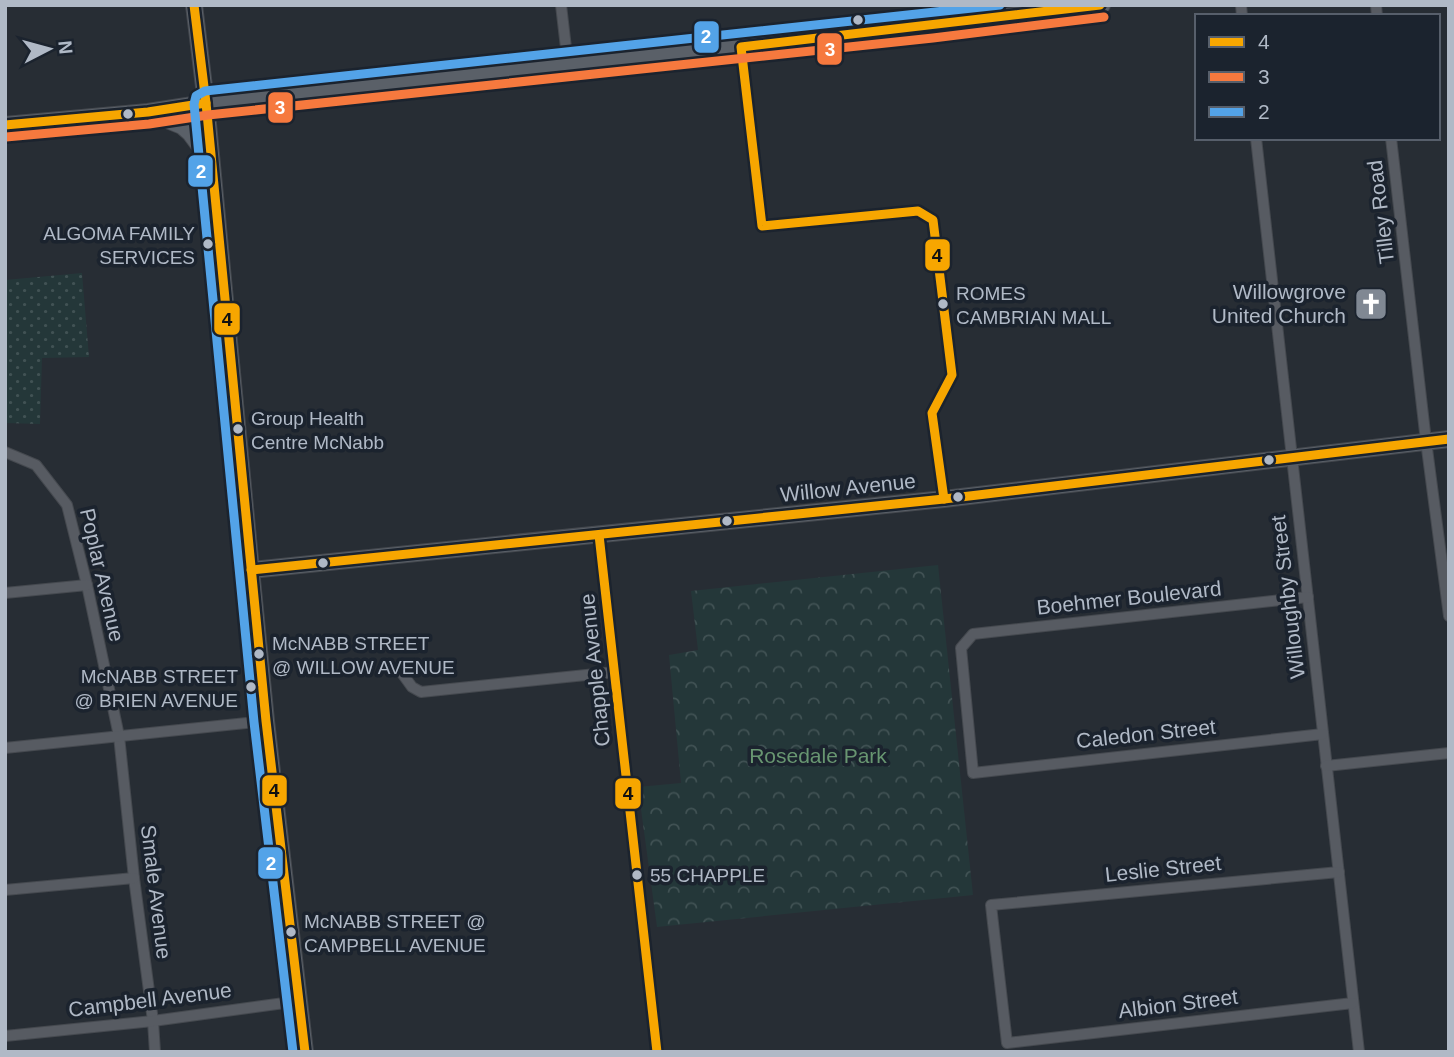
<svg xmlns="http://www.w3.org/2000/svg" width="1454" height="1057" viewBox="0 0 1454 1057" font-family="Arial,sans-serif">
<defs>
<pattern id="grass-dots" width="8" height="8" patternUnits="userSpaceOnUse" patternTransform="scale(1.75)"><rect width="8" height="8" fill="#243739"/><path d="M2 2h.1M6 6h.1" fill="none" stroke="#415254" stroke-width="1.8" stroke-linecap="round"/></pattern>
<pattern id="forest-crowns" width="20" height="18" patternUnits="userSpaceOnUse" patternTransform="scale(1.75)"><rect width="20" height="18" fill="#243739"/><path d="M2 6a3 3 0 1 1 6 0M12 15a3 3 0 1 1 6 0" fill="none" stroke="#415254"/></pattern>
</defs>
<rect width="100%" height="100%" fill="#272d34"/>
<path fill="url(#grass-dots)" d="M82,273l7,84 -47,1 -2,66 -35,-1v-143z"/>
<path fill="url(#forest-crowns)" d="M938,565l35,330 -316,32 -19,-140 43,-4 -12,-128 29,-5 -7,-59z"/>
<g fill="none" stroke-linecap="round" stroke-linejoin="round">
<defs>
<g id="street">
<path d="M561,5l7,60"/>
<path d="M930,5l2,21"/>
<path d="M1241,5l1,11"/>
<path d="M1376,5l1,11"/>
<path d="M1256,138l103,914"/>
<path d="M1391,138l35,303 23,175"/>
<path d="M5,452l31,13 31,40 20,80 32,151 15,142 19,143 2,31"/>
<path d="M599,535l58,517"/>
<path d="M5,593l82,-8"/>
<path d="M1308,597l-335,37 -12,14 12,125 350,-39"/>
<path d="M399,669l13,18 9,5 194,-20"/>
<path d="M5,748l261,-27"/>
<path d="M1326,766l123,-13"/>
<path d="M1339,872l-348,33 2,18 14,120 346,-40"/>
<path d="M5,890l129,-12"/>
<path d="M5,1036l148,-15 146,-20"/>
</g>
<g id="secondary">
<path d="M194,5l12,98 45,467 15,151 39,331"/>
<path d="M150,113l32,13 8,7 20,27"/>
<path d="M5,125l143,-13 58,-9 726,-77 170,-21"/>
<path d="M251,570l693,-71 505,-60"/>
</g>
</defs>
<use href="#street" stroke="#45494f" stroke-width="12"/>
<use href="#secondary" stroke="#45494f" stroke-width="18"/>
<use href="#street" stroke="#575b62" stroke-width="10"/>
<use href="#secondary" stroke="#5a6068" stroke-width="16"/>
<defs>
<g id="bus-1">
<path d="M194,5l12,98 60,618 39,331"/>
<path d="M5,125l143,-13 58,-9"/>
<path d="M944,499l-12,-86 20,-38 -19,-155 -15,-9 -156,15 -21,-179 359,-42"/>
<path d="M599,535l58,517"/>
<path d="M251,570l693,-71 505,-60"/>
</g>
<path id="bus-2" d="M6,137l143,-13 59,-9 725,-77 171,-21"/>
<path id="bus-3" d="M293,1052l-39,-330 -60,-618 2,-8 9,-5 795,-86"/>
</defs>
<use href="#bus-1" stroke="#1b232e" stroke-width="14"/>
<use href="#bus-2" stroke="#1b232e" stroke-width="14"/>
<use href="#bus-3" stroke="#1b232e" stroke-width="14"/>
<use href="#bus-1" stroke="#f7a600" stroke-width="9"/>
<use href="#bus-2" stroke="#f6793e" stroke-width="9"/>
<use href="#bus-3" stroke="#53a3e8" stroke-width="9"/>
</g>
<defs>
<symbol id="church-square" viewBox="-11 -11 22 22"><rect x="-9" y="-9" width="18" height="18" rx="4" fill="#808893" stroke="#1b232e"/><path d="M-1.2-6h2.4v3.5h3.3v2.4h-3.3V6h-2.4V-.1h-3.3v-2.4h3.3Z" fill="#fff"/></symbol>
</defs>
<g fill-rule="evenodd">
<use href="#church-square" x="1352" y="285" width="38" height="38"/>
</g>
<g fill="#b0b9c6" stroke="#1b232e" stroke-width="2.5">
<circle cx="858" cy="20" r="6"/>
<circle cx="128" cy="114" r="6"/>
<circle cx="208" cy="244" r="6"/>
<circle cx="943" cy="304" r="6"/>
<circle cx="238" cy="429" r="6"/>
<circle cx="1269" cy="460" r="6"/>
<circle cx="958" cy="497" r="6"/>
<circle cx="727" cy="521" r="6"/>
<circle cx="323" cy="563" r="6"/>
<circle cx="259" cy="654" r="6"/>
<circle cx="251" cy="687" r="6"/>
<circle cx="637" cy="875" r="6"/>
<circle cx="291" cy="932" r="6"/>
</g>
<g text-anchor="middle" stroke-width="7" stroke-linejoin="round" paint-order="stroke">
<g font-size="19" fill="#b0b9c6" stroke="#1b232e" text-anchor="start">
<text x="195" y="240" text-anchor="end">ALGOMA FAMILY<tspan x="195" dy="24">SERVICES</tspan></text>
<text x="956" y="300">ROMES<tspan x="956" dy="24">CAMBRIAN MALL</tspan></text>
<text x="251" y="425">Group Health<tspan x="251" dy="24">Centre McNabb</tspan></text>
<text x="272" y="650">McNABB STREET<tspan x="272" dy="24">@ WILLOW AVENUE</tspan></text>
<text x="238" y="683" text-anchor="end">McNABB STREET<tspan x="238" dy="24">@ BRIEN AVENUE</tspan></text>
<text x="650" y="882">55 CHAPPLE</text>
<text x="304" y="928">McNABB STREET @<tspan x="304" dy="24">CAMPBELL AVENUE</tspan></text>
</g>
<g font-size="21" fill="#b0b9c6" stroke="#1b232e">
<text transform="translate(1381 212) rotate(-97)" y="7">Tilley Road</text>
<text transform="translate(848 488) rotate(-6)" y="7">Willow Avenue</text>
<text transform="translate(102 575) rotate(77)" y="7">Poplar Avenue</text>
<text transform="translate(1288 597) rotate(-97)" y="7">Willoughby Street</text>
<text transform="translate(1129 598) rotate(-6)" y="7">Boehmer Boulevard</text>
<text transform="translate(595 670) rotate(-96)" y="7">Chapple Avenue</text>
<text transform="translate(1146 734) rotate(-6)" y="7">Caledon Street</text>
<text transform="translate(1163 869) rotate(-6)" y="7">Leslie Street</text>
<text transform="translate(156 892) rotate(83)" y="7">Smale Avenue</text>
<text transform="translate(150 1000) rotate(-7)" y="7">Campbell Avenue</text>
<text transform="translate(1178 1004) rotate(-7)" y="7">Albion Street</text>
</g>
<g font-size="21" fill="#b0b9c6" stroke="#1b232e" text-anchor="end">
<text x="1346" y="299">Willowgrove<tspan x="1346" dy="24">United Church</tspan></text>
</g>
<g font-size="21" fill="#689671" stroke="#1b232e">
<text x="818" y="763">Rosedale Park</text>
</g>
</g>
<g stroke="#1b232e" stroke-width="2.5">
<rect x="693" y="20" width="27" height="34" rx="7" fill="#53a3e8"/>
<rect x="816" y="32" width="27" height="34" rx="7" fill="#f6793e"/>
<rect x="267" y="91" width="27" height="33" rx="7" fill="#f6793e"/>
<rect x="187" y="154" width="27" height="34" rx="7" fill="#53a3e8"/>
<rect x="924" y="238" width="27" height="34" rx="7" fill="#f7a600"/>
<rect x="213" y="302" width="28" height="34" rx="7" fill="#f7a600"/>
<rect x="261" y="774" width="27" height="33" rx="7" fill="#f7a600"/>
<rect x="614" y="777" width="28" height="33" rx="7" fill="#f7a600"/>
<rect x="257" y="846" width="27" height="34" rx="7" fill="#53a3e8"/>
</g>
<g font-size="19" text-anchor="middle" font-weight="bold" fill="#fff">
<text x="706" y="43">2</text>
<text x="830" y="56">3</text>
<text x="280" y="114">3</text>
<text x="201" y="178">2</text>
<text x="271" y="870">2</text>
</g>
<g font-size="19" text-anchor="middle" font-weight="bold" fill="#111">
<text x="937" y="262">4</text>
<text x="227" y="326">4</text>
<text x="274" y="797">4</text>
<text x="628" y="800">4</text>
</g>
<rect width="1454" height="1057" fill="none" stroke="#b0b9c6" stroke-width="14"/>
<rect x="1195" y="14" width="245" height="126" fill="#1b232e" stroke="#575f6b" stroke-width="2"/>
<rect x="1209" y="37" width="35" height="10" fill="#f7a600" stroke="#575f6b" stroke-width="2"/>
<text x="1258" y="49" font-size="21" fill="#b0b9c6">4</text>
<rect x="1209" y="72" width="35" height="10" fill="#f6793e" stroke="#575f6b" stroke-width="2"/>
<text x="1258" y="84" font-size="21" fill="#b0b9c6">3</text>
<rect x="1209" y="107" width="35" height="10" fill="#53a3e8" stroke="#575f6b" stroke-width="2"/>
<text x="1258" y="119" font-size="21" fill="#b0b9c6">2</text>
<g transform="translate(49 49) rotate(84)" stroke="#1b232e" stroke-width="5" paint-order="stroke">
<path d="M0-5L12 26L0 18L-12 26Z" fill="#b0b9c6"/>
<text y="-10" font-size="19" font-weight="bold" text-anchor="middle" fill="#b0b9c6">N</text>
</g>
</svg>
